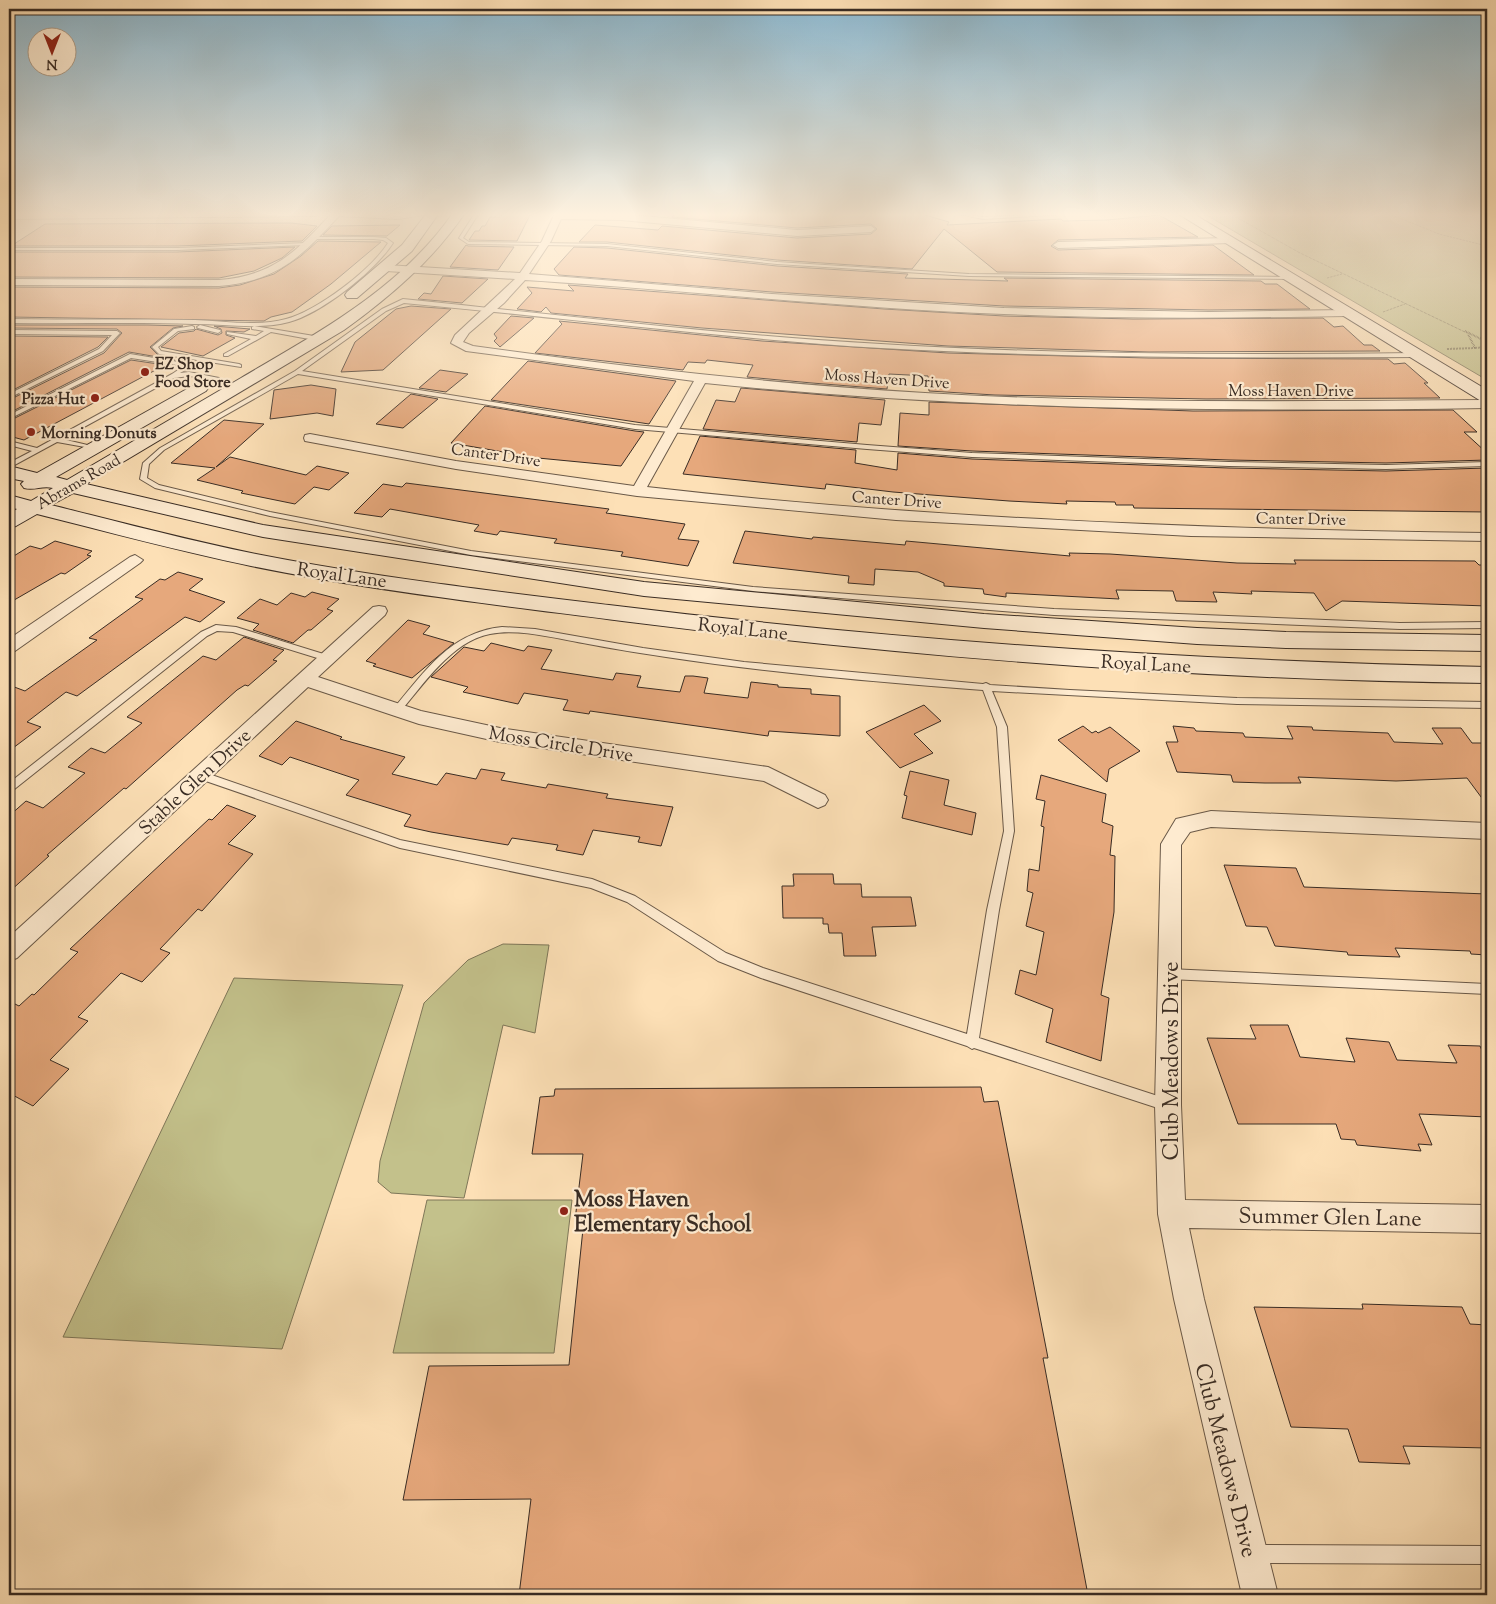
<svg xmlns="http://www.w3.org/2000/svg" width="1496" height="1604" viewBox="0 0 1496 1604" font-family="'Sorts Mill Goudy',serif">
<rect width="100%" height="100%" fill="#fde0b6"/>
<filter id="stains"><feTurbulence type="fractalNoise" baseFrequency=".004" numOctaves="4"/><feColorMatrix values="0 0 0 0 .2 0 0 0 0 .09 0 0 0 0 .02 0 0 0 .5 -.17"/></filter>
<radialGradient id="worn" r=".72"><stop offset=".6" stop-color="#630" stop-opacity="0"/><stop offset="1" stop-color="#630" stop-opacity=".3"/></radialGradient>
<g fill="#c3c18b" stroke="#7e7658">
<path d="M1203,213h284v167z"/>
<path d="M503,944l46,1 -14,88 -32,-8 -39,173 -73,-5 -13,-11 2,-21 44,-158 44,-43z"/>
<path d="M234,978l169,7 -121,364 -219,-12z"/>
<path d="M427,1200h145l-18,153h-161z"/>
</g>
<g fill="#e6a87c" stroke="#392c24">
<path d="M503,213l27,2 -13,26 -48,-1 6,-9h4l3,-5h3l5,-9h11z"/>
<path d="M676,213h242l31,9 -2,3 114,-6 2,2 44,-1 52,-5 39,22 -140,3 -7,6 7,4 155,-5 41,30 -257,-3 -53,-43 -32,40 -135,-9 -170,-18h-28l16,-17 63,5 4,-4 135,12 74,-4 6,-5 -6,-5 -74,4 -125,-11z"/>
<path d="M45,224l246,-1 26,3 -15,15 -125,5h-166z"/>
<path d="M400,225l-13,11 -64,-1 9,-9z"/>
<path d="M318,241l63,1 -50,42 -39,28 -21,5 -7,4 -255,-4v-30l210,1 21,-3 34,-11 27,-18z"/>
<path d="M466,245l2,1 46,1 -16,23 -48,-3z"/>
<path d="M295,247l-13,11 -28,13 -35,7 -210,-1v-25h168z"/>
<path d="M574,247l33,1 170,18 131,8 -3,4 103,3 -4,-3 257,3 4,3h12l33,25 -101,1 -205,-4 -232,-14 -213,-17 -5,-6z"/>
<path d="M443,276l45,3 -26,24 -44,-4 6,-6 7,1z"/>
<path d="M568,285l316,24 120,7 129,3 190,-1 11,9 9,-1 21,19h8l8,6 -231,1 -201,-6 -246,-18 -151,-15 -5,-6 -5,5 -24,-3 15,-16 -5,-6 47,4z"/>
<path d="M411,306l40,3 -68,61 -42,2 14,-30 41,-33z"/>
<path d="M511,316l23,2 -34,29 -6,-6 3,-3 -3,-4z"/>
<path d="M559,321l203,20 186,12 201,5 239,1 6,5 11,-1 23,20h-4l16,15 -234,1 -211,-4 -66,-4 -1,-15 -39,-2 -2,15 -75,-6 -65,-6 6,-12 -46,-5 -2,3 -17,-1 -5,8 -148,-17 27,-29z"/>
<path d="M9,325h139l35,1 -10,2 -23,19 9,9 16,4 -46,-8 -120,61v-13l95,-47 18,-20 -5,-4 -108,-1z"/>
<path d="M214,326l36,3 -6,3 -18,-1v4l9,3 -32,18 -42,-9 18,-14 15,-2 2,-2 22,6 4,-2 -1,-4z"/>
<path d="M9,336l99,1 -10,10 -89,45z"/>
<path d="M131,360l34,5 -141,75 -15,-4v-15z"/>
<path d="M528,361l148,20 -27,43 -158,-24z"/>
<path d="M440,370l28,4 -22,18 -27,-4z"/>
<path d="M311,385l25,4 -3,27 -16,-3 -47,6 4,-29z"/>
<path d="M741,388l144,12 -4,25 -22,-2 -2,19 -154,-13 13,-29 19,2z"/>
<path d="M411,394l27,5 -35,29 -27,-4z"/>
<path d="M929,402l264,9 260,-1 24,22h-13l23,21v7l-101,3 -157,-3 -257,-9 -74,-5 2,-33 29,2z"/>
<path d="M485,406l150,25 9,1 -23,34 -83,-8 -87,-15z"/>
<path d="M224,420l40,4 -48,43 14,-10 76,18 11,-9 32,7 -20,17 -15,-3 -19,17 -54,-11 2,-2 -46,-11 18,-12 -44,-5z"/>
<path d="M700,436l156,14 -1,13 42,7 1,-17 74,6 257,9 157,3 101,-3v44l-353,-4 -1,-3h-17l-1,-3 -49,-1 1,3 -58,-3 -116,-9 -67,-8 -1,5 -142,-15z"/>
<path d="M406,483l203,26 -3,4 79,11 -7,15 21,2 -11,25 -67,-10 2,-4 -69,-9 3,-4 -57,-8 -3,4 -23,-4 5,-6 -89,-16 -8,8 -28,-4 29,-29 19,3z"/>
<path d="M745,531l67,8 1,-2 92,8 1,-4 164,15 -1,-3 41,1 127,9 59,1 -2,-4 181,1 4,4h8v41l-145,-5 -16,10 -12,-18 -63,-2 1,3 -39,-2 4,10 -41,-1 -3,-10 -57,-1 3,9 -113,-6v4l-22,-3 -1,-5 -39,-3v-3l-26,-11 -43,-3 -1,16 -26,-2 1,-7 -116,-13z"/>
<path d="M55,541l37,10 -5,4 4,1 -26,18 -4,-1 -52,30v-44l21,-13 11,3z"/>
<path d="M178,572l25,7 -14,11 36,12 -25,20 -15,-5 -108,79 -11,-4 -39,30 14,5 -32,24v-66l16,6 72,-51 -8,-2 54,-39 -8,-2 25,-18 5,1z"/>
<path d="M312,592l27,7 -12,10 6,2 -22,19h-3l-15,13 -40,-13 6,-6 -22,-6 23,-19 17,6 14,-12 14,4z"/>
<path d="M408,620l22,6 -7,8 31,9 -42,35 -39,-12 3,-2 -10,-3z"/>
<path d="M244,637l40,13 -11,10 4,1 -29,25 -3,-1 -8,5 -111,99 -2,-1 -77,67 2,1 -40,36v-76l17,-15 17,7 42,-35 -17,-6 23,-19 14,5 37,-30 -15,-6 76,-61 13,4z"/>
<path d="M491,643l33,8 4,-5 24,4 -11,19 72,11 3,-7 25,3 -4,11 43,5 5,-16h8l15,2 -4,15 44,5 3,-16 27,3v2l33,2v5l29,2v40l-71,-5 -1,5 -178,-25 -1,3 -26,-4 5,-10 -44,-7 -6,11 -55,-12 5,-5 -37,-10 33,-30 20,4z"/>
<path d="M924,705l17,16 -27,13 19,19 -33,15 -34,-36z"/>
<path d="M296,721l46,16 -2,2 65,18 -13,17 45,11 9,-12 30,6 5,-10 24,4 -4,7 45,8 2,-4 60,10 -2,4 67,9 -12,39 -23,-4 2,-5 -47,-7 -10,25 -27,-5 2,-5 -46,-7 -4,7 -77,-13 -27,-6 7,-11 -65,-20 13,-15 -69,-23 -8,8 -23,-9z"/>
<path d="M1083,726l9,7 4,-2 2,2 12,-6 30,24 -31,18 -2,13 -49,-42z"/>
<path d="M1173,726l21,2 2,3 47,2 2,4 48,2 -6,-13 25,1 1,3 75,3 6,9 49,2 -11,-16h29l11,15h15v62l-20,-27 -71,3 -98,-4 3,6h-36l-32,-1 -2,-7 -54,-3 -11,-30h12z"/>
<path d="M910,771l39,9 -5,25 32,8 -4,22 -70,-17 5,-22 -3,-1z"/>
<path d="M1041,775l65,19 -4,28 11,4 -3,29 5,1 -1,56 -13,83 8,3 -8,63 -55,-19 7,-33 -38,-15 5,-24 16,5 8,-43 -18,-6 7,-33 -6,-2 2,-22 10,2 5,-44 -3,-1 4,-25 -9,-2z"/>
<path d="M227,805l29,11 -28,28 25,10 -51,57 -4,-2 -38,40 10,4 -28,29 -21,-9 -43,44 10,4 -38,39 19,9 -36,37 -24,-13v-92l10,5 13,-12 2,1 44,-43 -8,-3 139,-130 3,1z"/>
<path d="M1224,865l72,3 8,19 183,7v61l-16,-1 -1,-3 -75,-3 5,9 -52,-2 -1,-3 -72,-6 -8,-19 -21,-1z"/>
<path d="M793,874h40l1,10h27l1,13h49l5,29 -44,1 4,29h-32l-2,-23h-13l-1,-9h-5v-6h-40l-1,-32h12z"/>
<path d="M1250,1025h38l12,32 55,5 -9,-24 43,4 8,18 60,3 -9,-18 32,1 7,15v56l-68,-3 13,31 -14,-1 3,7 -64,-6 -2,-5 -14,-1 -5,-15h-98l-31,-86 49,1z"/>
<path d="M981,1087l3,15 14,-1 50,257h-5l45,237h-569l12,-96 -128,1 26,-134 140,-1 15,-146 -9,1 8,-66h-51l8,-57 14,-1 1,-7z"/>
<path d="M1362,1304l100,3 8,17 17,1v123l-84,-2 7,18 -51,-2 -11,-33 -57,-2 -37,-120 109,2z"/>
</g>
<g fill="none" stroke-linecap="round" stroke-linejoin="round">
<defs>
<g id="lane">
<path d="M475,213h4l-16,25 6,4 138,2 170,18 192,12 321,3 2,1 -2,1 -321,-3 -192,-12 -170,-18 -139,-2 -9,-6z"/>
<path d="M954,213l29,4 99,-4 -99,6z"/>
<path d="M312,237h62l12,1 7,5c-18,28 -71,70 -104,79 -31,8 -63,2 -95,2 -61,-2 -123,0 -185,-1v-4c62,1 124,0 186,1 30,1 61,7 91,-1 31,-8 85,-49 102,-76l-5,-3 -9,-1h-60z"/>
<path d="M306,243l2,2 -131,5h-168v-2h168z"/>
<path d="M403,299c159,16 318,36 478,45 178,11 357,11 536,9l3,2 -3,2c-179,1 -357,1 -536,-9 -159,-10 -318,-30 -477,-45l-18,8 -84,60 333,54 232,20 105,8 257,9 157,3 101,-3v4l-101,3 -157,-3 -257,-9 -105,-8 -232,-20 -337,-55 -134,76 -15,14 -2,14 12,7 111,27 201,39 282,36 301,22 346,14 87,-1v6l-87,1 -346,-14 -301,-24 -282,-36 -201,-39 -115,-28 -15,-9 3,-16 17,-15 135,-77 87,-62z"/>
<path d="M200,325l20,5 1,1 -3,2 -20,-5 -1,-1z"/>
<path d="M192,326l2,1v2l-16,2 -20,16 3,4 78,13 2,1v2l-82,-13 -7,-7 22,-18z"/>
<path d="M254,326l66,11 3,2 -3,2 -49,-9 -43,24h-4v-2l27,-15 -24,-5v-2l29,4 8,-5 -12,-2v-2z"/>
<path d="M9,330l108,1 3,2 -17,18 -94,47v-4l90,-45 13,-14 -103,-1z"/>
<path d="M130,354l61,10v2l-11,7 9,-1 30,6 -3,2 -27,-4 -15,2 -112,61 34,8v2l-39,-7 -48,26v-5l23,-12 -23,-6v-4l28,7 135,-74 12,-8 -53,-8 -122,61v-4z"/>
<path d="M216,625l20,2 94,29 1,2 -4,3 -94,-29 -16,-1 -10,5 -195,155 -3,1v-9l192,-151z"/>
<path d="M502,627l33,2 108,19 101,14 239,22 3,-1 4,2 80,5 167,8 250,4v6l-250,-4 -245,-13 15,36 7,104 -15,79 -20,128 188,61 5,1 1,5 -1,5 -5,1 -193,-63 -2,1 -5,-3 -206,-68 -43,-17 -91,-59 -36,-14 -191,-40 -203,-70 -2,-3 5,-4 3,1 197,68 192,39 43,17 91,57 37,15 204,66 20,-124 17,-79 -7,-104 -14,-37c-106,-8 -212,-17 -317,-33 -26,-4 -52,-8 -78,-13 -30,-5 -69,-16 -98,-10 -38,7 -67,51 -90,78h-6l-2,-2 2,-2c31,-37 57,-76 108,-81z"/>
<path d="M1169,969l318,15v10l-318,-15 -4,-1 -2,-4 2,-4z"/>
<path d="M1256,1545l231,1v18l-231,-1 -6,-3 -3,-6 3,-6z"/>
</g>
<g id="street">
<path d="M9,213h311l-4,3 -307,3z"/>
<path d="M332,213h105l-39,6 -59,-3c-38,41 -61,65 -120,70l-210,-1v-6l210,1c54,-4 78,-29 113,-67z"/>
<path d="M555,213l66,1 176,16 74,-4 4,3 -4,3 -74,4 -176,-16 -60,-1 -10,22 -22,33 243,20 232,14 205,4 139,-2 5,3 -5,3c-115,2 -229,3 -344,-2 -160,-6 -319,-24 -479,-34l-21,23 -35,30 -6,9 10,4c150,21 300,38 452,47 187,11 375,8 562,7v8c-261,4 -522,2 -782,-25l-58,104c279,32 559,42 840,46v8l-296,-5 -295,-16 -259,-24 -181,-27 -151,-28 -1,-3 1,-3 5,-1 146,27 178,25 60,-105 -228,-30 -15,-8 4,-8 60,-56 -129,-8 -5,-3 5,-3 134,8 22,-32z"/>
<path d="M1228,238l3,1v4l-173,5 -5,-3 5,-3z"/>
<path d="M135,555l8,5 -3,3 -125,88 -6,2v-14l121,-82z"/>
<path d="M379,606l6,1 2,4 -2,4 -67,62 103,34 79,17 268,39 57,28 3,5 -3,5 -7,3 -54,-27 -264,-39 -81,-18 -111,-37 -291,271 -8,3v-24l364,-330z"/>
<path d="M1211,811l276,12v16l-276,-12 -21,5 -9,13v260l4,95 302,5v28l-298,-5 15,71 74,296h-36l-68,-296 -16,-85 -3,-109 6,-261 15,-25z"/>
</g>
<g id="secondary">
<path d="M427,213h12l-27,38 -55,47h-10l-2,-3 2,-3 55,-47z"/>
<path d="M453,213h12c-33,48 -74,83 -121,117l-258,154 177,41 381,57 340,32 213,14 89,4 201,3v16l-201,-3 -89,-4 -213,-16 -340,-32 -381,-59 -190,-44 -22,12c68,17 136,35 205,49 117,23 236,37 353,51 292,36 584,56 878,62v16c-289,-3 -578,-26 -865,-62 -123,-16 -248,-30 -371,-55 -72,-15 -143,-34 -214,-52l-21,12 -7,2v-14l8,-5 -8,-2v-12l22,6 22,-13c-11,-3 -18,3 -29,0l-3,-4 3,-3 -15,-3v-12l28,7 157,-88h12l2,3 -2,3 -150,86 11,3c58,-34 116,-68 174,-102 78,-46 159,-89 212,-165z"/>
<path d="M1177,213h15l295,177v12l-6,-1z"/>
</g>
</defs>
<use href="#lane" stroke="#6a5948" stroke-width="2"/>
<use href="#street" stroke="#6a5948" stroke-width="2"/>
<use href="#secondary" stroke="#392c24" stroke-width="2"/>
<g stroke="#392c24" stroke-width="1" stroke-dasharray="0.5 1" stroke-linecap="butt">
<path d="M1229,213l71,40 167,80"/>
<path d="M1387,213l52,21 48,12"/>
<path d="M1327,278l15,-4"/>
<path d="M1383,312l22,-8"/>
</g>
<g stroke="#392c24" stroke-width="2" stroke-dasharray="0.5 1" stroke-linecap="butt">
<path d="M1465,331l22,11"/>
<path d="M1475,348l12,-1"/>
<path d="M1447,349l28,-1 -7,-14"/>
</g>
<use href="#lane" fill="#feebd0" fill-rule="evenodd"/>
<use href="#street" fill="#feebd0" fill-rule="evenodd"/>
<use href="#secondary" fill="#feebd0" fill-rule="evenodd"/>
</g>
<linearGradient id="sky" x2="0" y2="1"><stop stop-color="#8bb8d0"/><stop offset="0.49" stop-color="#fef1de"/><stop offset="1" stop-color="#fef1de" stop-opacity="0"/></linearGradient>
<rect width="1496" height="438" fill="url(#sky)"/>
<g fill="#8f2418" stroke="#feebd0" stroke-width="2">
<circle cx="145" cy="372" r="5"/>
<circle cx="95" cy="398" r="5"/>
<circle cx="31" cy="432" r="5"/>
<circle cx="564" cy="1211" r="5"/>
</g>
<g text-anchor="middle" stroke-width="4.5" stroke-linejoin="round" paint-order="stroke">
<g font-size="16" font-weight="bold" fill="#392c24" stroke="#feebd0" text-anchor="start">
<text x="155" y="369">EZ Shop<tspan x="155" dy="18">Food Store</tspan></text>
<text x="85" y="404" text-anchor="end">Pizza Hut</text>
<text x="41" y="438">Morning Donuts</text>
</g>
<g font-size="16" fill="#392c24" stroke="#feebd0">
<text transform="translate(887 378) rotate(4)" y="6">Moss Haven Drive</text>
<text x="1291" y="396">Moss Haven Drive</text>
<text transform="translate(496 454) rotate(8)" y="6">Canter Drive</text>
<text transform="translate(78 481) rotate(-30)" y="6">Abrams Road</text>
<text transform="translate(897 499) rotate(4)" y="6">Canter Drive</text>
<text transform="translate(1301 518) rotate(1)" y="6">Canter Drive</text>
</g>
<g font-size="19" fill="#392c24" stroke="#feebd0">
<text transform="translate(342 574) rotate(8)" y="7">Royal Lane</text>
<text transform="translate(743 628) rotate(6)" y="7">Royal Lane</text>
<text transform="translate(1146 663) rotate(3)" y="7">Royal Lane</text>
<text transform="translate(561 743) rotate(9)" y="7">Moss Circle Drive</text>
<text transform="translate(194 781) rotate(-43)" y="7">Stable Glen Drive</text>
</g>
<g font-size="22" fill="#392c24" stroke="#feebd0">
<text transform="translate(1170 1061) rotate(-90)" y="8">Club Meadows Drive</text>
<text transform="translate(1330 1216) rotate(1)" y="8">Summer Glen Lane</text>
<text transform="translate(1227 1460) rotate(76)" y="8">Club Meadows Drive</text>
</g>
<g font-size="22" font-weight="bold" fill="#392c24" stroke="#feebd0" text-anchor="start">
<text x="574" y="1206">Moss Haven<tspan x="574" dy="25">Elementary School</tspan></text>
</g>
</g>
<rect width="1496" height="1604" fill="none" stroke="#fde0b6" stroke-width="30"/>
<rect x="10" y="10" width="1476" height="1584" fill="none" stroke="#392c24" stroke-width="2.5"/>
<rect x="15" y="15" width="1466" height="1574" fill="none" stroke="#392c24"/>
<g transform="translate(52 52) rotate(180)"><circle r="24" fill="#feebd0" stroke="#af9f8b"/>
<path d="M0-4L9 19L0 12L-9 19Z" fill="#8f2418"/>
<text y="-8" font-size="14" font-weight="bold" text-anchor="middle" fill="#392c24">N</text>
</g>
<rect width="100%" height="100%" filter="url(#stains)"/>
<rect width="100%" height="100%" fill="url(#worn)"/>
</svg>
